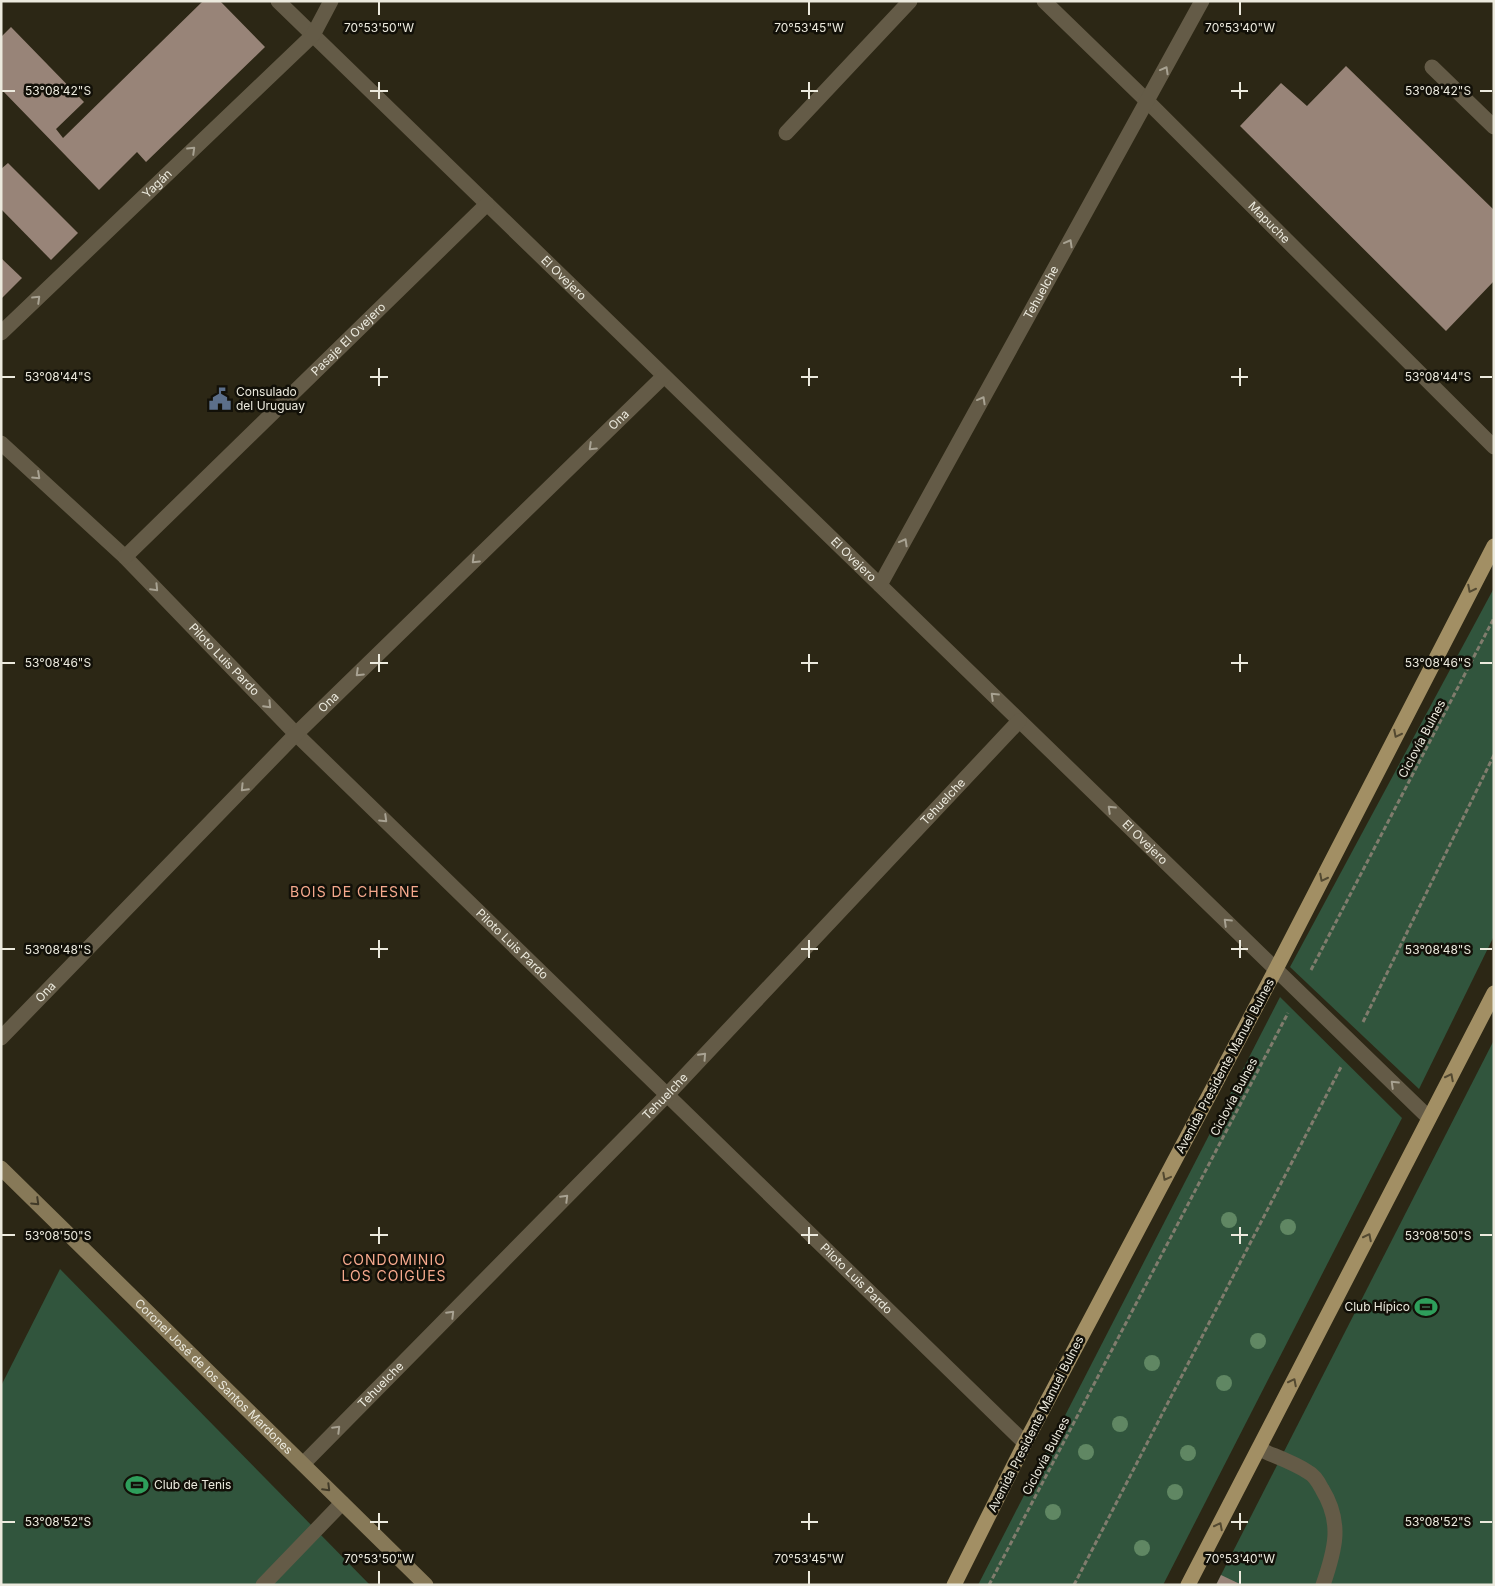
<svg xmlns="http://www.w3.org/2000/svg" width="1495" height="1586" viewBox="0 0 1495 1586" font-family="Inter,sans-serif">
<rect width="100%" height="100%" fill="#2c2715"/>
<g fill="#31553d">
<path d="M1494,588v348l-75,153 -129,-122z"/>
<path d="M1280,997l122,121 -239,467h-185z"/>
<path d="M1494,1040v545h-278l5,-10z"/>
<path d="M60,1269l310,316h-369v-199z"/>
</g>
<g fill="#988478">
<path d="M203,1h17l45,46 -119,115 -9,-10 -38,38 -98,-101v-52l10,-10 73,75 -28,27 7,9z"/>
<path d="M1346,66l148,144v71l-48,50 -206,-205 41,-43 26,23z"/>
<path d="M8,163l70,70 -27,27 -50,-51v-40z"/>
<path d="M1,258l21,20 -21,21z"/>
<path d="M1221,1575l21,10h-26z"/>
</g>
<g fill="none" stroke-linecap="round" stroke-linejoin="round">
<g stroke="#807c6d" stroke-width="3" stroke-dasharray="5 2.5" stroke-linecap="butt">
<path d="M1311,970l183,-352"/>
<path d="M1363,1022l131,-267"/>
<path d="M989,1585l299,-572"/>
<path d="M1074,1585l268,-520"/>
</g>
<g stroke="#645b47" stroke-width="15">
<path d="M1432,67l62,60"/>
<path d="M1259,1449c15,7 34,13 49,23 6,3 11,11 14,17 21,34 13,61 1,96"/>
<path d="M263,1585l79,-82"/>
</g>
<g stroke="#645b47" stroke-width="15">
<path id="s1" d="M278,1l1151,1117"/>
<path id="s2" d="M1044,1l103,100 347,346"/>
<path d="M786,133l124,-132"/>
<path id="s3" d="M1,333l312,-298 18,-34"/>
<path id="s4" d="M1,443l124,114 171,177 729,709"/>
<path id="s5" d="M125,557l362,-353"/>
<path id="s6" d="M880,585l322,-584"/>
<path id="s7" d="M1,1038l295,-304 368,-358"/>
<path id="s8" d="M303,1464l365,-370 351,-373"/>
</g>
<path stroke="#877958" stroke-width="15" id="s9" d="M1,1168l425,417"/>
<g stroke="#a28f64" stroke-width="15">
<path d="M954,1585l71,-142 251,-474 218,-423"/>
<path d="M1188,1585l306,-592"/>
</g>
</g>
<g fill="#608763">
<circle cx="1229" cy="1220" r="8"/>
<circle cx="1288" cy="1227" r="8"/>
<circle cx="1258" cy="1341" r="8"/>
<circle cx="1152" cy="1363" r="8"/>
<circle cx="1224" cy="1383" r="8"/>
<circle cx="1120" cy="1424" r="8"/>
<circle cx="1086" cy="1452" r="8"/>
<circle cx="1188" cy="1453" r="8"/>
<circle cx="1175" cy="1492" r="8"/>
<circle cx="1053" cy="1512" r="8"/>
<circle cx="1142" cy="1548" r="8"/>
</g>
<defs><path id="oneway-chevron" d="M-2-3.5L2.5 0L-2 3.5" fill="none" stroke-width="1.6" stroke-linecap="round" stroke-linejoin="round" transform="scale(1.25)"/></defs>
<g stroke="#a8a292">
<use href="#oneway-chevron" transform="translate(1165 70) rotate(-61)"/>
<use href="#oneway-chevron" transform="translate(192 150) rotate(-44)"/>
<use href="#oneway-chevron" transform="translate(1069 243) rotate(-61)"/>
<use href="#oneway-chevron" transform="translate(37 299) rotate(-44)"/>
<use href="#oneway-chevron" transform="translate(982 400) rotate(-61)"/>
<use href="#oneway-chevron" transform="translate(592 447) rotate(136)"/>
<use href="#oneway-chevron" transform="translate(37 476) rotate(43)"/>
<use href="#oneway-chevron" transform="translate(904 542) rotate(-61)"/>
<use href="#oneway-chevron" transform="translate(475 560) rotate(136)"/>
<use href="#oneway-chevron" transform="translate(155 588) rotate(46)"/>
<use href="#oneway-chevron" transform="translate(359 673) rotate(136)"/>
<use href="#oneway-chevron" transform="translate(994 696) rotate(-136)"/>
<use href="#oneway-chevron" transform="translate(268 705) rotate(46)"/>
<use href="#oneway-chevron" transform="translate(244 788) rotate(134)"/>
<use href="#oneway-chevron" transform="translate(1111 809) rotate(-136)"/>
<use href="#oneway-chevron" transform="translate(384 819) rotate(44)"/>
<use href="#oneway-chevron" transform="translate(1227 922) rotate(-136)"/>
<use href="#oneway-chevron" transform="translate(703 1056) rotate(-47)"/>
<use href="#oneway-chevron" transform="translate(1394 1084) rotate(-136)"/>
<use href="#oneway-chevron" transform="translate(565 1198) rotate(-45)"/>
<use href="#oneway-chevron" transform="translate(451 1314) rotate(-45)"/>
<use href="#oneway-chevron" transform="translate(337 1429) rotate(-45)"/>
</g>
<g stroke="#534931">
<use href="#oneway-chevron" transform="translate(1471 589) rotate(117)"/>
<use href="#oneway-chevron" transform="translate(1397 734) rotate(117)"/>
<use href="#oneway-chevron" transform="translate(1323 878) rotate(117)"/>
<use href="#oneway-chevron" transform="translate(1450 1077) rotate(-63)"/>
<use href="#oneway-chevron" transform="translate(1166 1177) rotate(118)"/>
<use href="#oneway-chevron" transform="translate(1368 1237) rotate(-63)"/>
<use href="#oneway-chevron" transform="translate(1293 1382) rotate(-63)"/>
<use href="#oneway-chevron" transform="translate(1219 1526) rotate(-63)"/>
</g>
<g stroke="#413a28">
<use href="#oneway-chevron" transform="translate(36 1202) rotate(44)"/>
<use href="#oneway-chevron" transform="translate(327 1488) rotate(45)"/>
</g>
<path fill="none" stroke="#eceade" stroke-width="2" d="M379,2v13M809,2v13M1240,2v13M379,82v17M809,82v17M1240,82v17M2,91h13M370,91h18M801,91h17M1231,91h17M1480,91h12M379,368v18M809,368v18M1240,368v18M2,377h13M370,377h18M801,377h17M1231,377h17M1480,377h12M379,654v18M809,654v18M1240,654v18M2,663h13M370,663h18M801,663h17M1231,663h17M1480,663h12M379,940v18M809,940v18M1240,940v18M2,949h13M370,949h18M801,949h17M1231,949h17M1480,949h12M379,1227v17M809,1227v17M1240,1227v17M2,1235h13M370,1235h18M801,1235h17M1231,1235h17M1480,1235h12M379,1513v17M809,1513v17M1240,1513v17M2,1522h13M370,1522h18M801,1522h17M1231,1522h17M1480,1522h12M379,1571v13M809,1571v13M1240,1571v13"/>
<defs>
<symbol id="civic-bare" viewBox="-9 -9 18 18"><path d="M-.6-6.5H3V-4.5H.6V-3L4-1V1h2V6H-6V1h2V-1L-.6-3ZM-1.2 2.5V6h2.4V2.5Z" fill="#5c6f8a" stroke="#121008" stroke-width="2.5" paint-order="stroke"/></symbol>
<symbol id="stadium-bare" viewBox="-9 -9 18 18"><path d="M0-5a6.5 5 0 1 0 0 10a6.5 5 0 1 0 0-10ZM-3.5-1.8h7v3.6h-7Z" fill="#2e9e5b" stroke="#121008" stroke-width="2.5" paint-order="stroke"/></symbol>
</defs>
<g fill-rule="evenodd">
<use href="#civic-bare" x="204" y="383" width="32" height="32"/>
<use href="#stadium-bare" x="1410" y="1291" width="32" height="32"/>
<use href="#stadium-bare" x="121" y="1469" width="32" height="32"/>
</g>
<g text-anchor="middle" stroke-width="5" stroke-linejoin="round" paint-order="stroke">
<g font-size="12" fill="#eceade" stroke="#121008">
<text dy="4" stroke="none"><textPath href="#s3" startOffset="216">Yagán</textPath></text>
<text dy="4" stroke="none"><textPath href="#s2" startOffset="316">Mapuche</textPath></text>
<text dy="4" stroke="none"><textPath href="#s1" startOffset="398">El Ovejero</textPath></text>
<text dy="4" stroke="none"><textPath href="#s6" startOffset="334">Tehuelche</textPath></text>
<text dy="4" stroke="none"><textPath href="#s5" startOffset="312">Pasaje El Ovejero</textPath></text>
<text dy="4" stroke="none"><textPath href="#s7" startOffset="874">Ona</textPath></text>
<text dy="4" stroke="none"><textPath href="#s1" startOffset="802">El Ovejero</textPath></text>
<text dy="4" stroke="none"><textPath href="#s4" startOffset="311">Piloto Luis Pardo</textPath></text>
<text dy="4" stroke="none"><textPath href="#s7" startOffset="469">Ona</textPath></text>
<text transform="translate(1422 739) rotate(-62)" y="4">Ciclovía Bulnes</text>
<text dy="4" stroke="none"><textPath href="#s8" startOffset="921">Tehuelche</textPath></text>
<text dy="4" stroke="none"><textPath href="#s1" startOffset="1208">El Ovejero</textPath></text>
<text dy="4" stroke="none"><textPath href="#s4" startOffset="716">Piloto Luis Pardo</textPath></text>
<text dy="4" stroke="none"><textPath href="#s7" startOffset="64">Ona</textPath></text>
<text transform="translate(1225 1066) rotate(-62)" y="4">Avenida Presidente Manuel Bulnes</text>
<text dy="4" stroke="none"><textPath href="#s8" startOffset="516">Tehuelche</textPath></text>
<text transform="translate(1234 1097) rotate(-62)" y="4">Ciclovía Bulnes</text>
<text dy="4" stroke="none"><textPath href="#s4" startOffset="1196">Piloto Luis Pardo</textPath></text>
<text dy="4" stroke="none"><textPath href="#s9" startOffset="298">Coronel José de los Santos Mardones</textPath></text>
<text dy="4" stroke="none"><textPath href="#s8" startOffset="111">Tehuelche</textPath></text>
<text transform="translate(1036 1424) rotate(-63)" y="4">Avenida Presidente Manuel Bulnes</text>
<text transform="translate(1046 1456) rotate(-62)" y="4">Ciclovía Bulnes</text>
</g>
<g font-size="12" fill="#eceade" stroke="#121008" text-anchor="start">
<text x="236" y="396">Consulado<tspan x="236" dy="14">del Uruguay</tspan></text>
<text x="1410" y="1311" text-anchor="end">Club Hípico</text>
<text x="154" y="1489">Club de Tenis</text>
</g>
<g font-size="14" letter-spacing="1" fill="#f6a98d" stroke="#121008">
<text x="355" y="897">BOIS DE CHESNE</text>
<text x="394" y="1265">CONDOMINIO<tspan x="394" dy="16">LOS COIGÜES</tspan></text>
</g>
</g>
<g font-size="12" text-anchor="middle" fill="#eceade" stroke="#121008" stroke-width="5" stroke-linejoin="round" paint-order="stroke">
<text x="379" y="32">70°53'50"W</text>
<text x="809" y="32">70°53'45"W</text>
<text x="1240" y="32">70°53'40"W</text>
<text x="58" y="95">53°08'42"S</text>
<text x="1438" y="95">53°08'42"S</text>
<text x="58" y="381">53°08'44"S</text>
<text x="1438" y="381">53°08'44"S</text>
<text x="58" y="667">53°08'46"S</text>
<text x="1438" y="667">53°08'46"S</text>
<text x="58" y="954">53°08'48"S</text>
<text x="1438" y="954">53°08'48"S</text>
<text x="58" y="1240">53°08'50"S</text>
<text x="1438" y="1240">53°08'50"S</text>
<text x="58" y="1526">53°08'52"S</text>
<text x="1438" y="1526">53°08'52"S</text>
<text x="379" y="1563">70°53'50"W</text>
<text x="809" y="1563">70°53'45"W</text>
<text x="1240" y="1563">70°53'40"W</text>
</g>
<rect width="1495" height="1586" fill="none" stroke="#eceade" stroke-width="5"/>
</svg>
